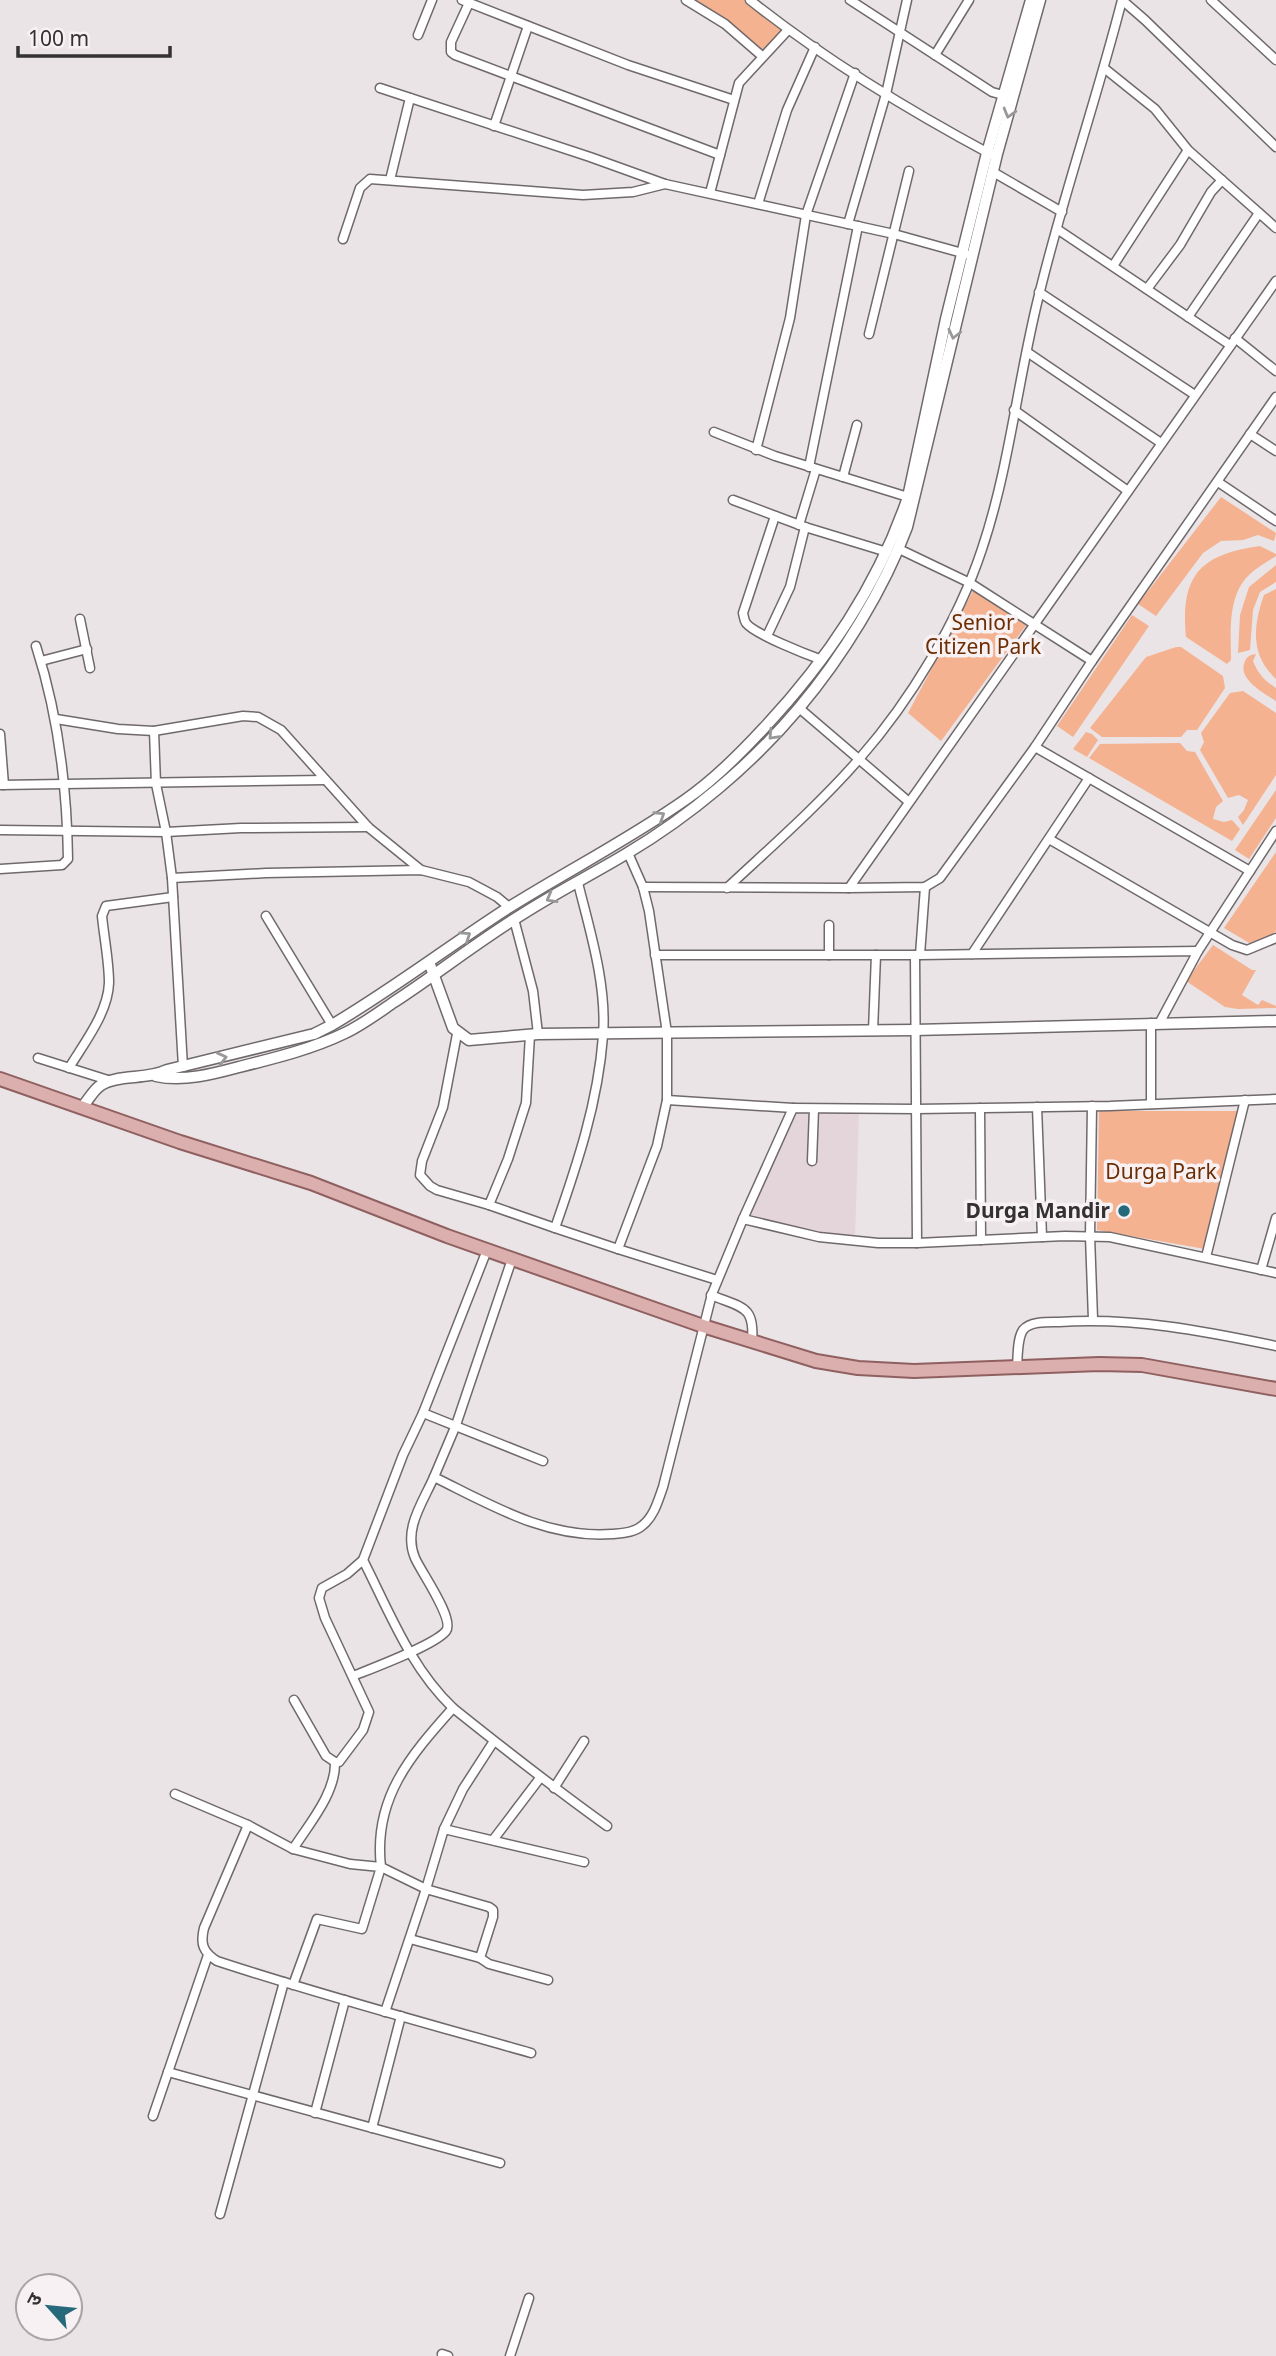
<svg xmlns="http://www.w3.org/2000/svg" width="1276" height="2356" viewBox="0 0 1276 2356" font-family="'Noto Sans','Noto Sans Devanagari',sans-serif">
<rect width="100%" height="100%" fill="#eae4e6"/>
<path fill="#e4d5db" d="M797,1112l62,1 -4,125 -56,-11 -50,-13z"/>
<g fill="#f4b291">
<path d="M686,0h64l38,30 -26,26 -37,-32z"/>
<path d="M1221,497l55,36 -2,8 -16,-6 -15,5 -22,1 -18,12 -47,63 -18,-12z"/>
<path d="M1260,546l16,8v2c-9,6 -20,12 -27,19 -22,21 -18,58 -18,85l-4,4 -41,-27c-6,-61 14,-83 74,-91z"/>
<path d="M1276,565v17l-16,10 -7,18 -3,40 -12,3 2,-38 9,-28z"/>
<path d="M1276,589v90c-26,-24 -23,-53 -12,-84z"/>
<path d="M973,591l54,33 -86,117 -33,-28z"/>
<path d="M1132,615l17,11 -76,111 -16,-11z"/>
<path d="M1176,647h5l42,29 2,12 -28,42h-10l-6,7h-79l-12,-9 56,-71z"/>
<path d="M1256,654l-3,7c5,13 12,20 23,27v13c-11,-7 -37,-21 -32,-37 2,-7 5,-9 12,-10z"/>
<path d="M1243,691l33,22v62l-33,50 -5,-8 6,-7 4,-10 -9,-5 -11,3 -28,-48 4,-8 -3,-9 29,-40z"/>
<path d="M1086,732l6,2 6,6 -11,17 -14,-8z"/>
<path d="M1180,743l7,8 8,1 28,49 -7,6 -3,12 11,3 8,-2 8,9 -8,12 -143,-83 11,-14z"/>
<path d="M1276,790v28l-27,41 -14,-9z"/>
<path d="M1276,852v79l-15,12 -10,1 -27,-16z"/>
<path d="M1213,945l39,25h4l-14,25 16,10 4,-5 14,6v2l-38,1 -13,-2 -39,-26z"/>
<path d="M1099,1111h142l-36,138 -108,-19z"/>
</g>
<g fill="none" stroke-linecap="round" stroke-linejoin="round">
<defs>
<g id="minor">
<path d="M462,0l166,65 106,35"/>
<path d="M686,0l39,24 37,32"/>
<path d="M750,0c74,59 158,110 242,155"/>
<path d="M850,0l142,92 11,3"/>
<path d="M1211,0l65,60"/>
<path d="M469,3l-18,39v10l4,3 265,100"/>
<path d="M418,35l14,-35"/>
<path d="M935,55l34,-55"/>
<path d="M1104,68l51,41 33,41 88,78"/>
<path d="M380,88l210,69 75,27 229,50 72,20"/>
<path d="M494,126l34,-100"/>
<path d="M993,172l69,40"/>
<path d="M390,180l20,-82"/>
<path d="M710,193l29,-110 49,-53"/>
<path d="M758,204l29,-94 28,-63"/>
<path d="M848,224l38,-130 21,-94"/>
<path d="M1057,229l173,116"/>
<path d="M343,239l17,-51 10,-9 213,16 50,-3 32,-8"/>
<path d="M1113,266l75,-116"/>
<path d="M1147,289l33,-44 31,-53 11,-12"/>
<path d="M1039,292l156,103"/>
<path d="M1188,317l71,-104"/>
<path d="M869,334l40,-163"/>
<path d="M1235,338l41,33"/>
<path d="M1027,352l134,91"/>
<path d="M1014,410l114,81"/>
<path d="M714,432l61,24 133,41"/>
<path d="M1250,434l26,17"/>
<path d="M756,450l34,-132 16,-103 49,-142"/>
<path d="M809,467l49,-241"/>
<path d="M843,477l14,-52"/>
<path d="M1218,482l58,39"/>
<path d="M733,500l72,27 82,25"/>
<path d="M775,516l-32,97c1,4 1,7 3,10 8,11 62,32 76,37"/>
<path d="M799,525l17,-56"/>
<path d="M899,549l71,34 122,78"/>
<path d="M80,619l10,49"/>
<path d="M767,636l23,-49 15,-60"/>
<path d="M41,661l46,-12"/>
<path d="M799,708l110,94"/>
<path d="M56,719l62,10 36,2 89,-15 15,1 23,13 87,97 53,43"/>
<path d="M154,731l2,53 10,48 6,46 11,189"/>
<path d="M0,734l4,51"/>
<path d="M1035,747l215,124"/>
<path d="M0,785l325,-5"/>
<path d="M0,830l166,2 75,-4 127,-1"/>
<path d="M1049,839l183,106 15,5 29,-12"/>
<path d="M628,853l15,34 6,24 18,122v67l-10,46 -39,103 99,31"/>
<path d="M0,869l62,-4 6,-6c-1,-71 -10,-145 -32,-213"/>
<path d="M172,878l94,-5 155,-3 48,12 28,15 12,10"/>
<path d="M578,883c12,48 29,102 25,153 -5,67 -26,129 -48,192l63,21"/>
<path d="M643,887l206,1 427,-607"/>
<path d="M727,888c45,-42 92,-83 133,-130 50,-57 98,-136 122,-209 28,-83 36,-173 58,-258 24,-98 57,-193 82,-291l23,20 131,127"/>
<path d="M849,888l76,-1 15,-9 95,-131 57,-86 184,-264"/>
<path d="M266,916l66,109"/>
<path d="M514,919l19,72 5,43"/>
<path d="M1198,951l78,-120"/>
<path d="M972,954l117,-176"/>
<path d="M655,955h265l5,-68"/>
<path d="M829,955v-30"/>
<path d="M915,955l2,288"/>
<path d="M920,955l278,-4 -38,71"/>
<path d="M1151,1023v81"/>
<path d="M873,1031l3,-76"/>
<path d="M457,1034l-14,73 -21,54 -2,14 10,11 7,4 52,15"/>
<path d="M530,1035l-4,68 -18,56 -19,46 66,23"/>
<path d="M38,1058l73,23"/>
<path d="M69,1068c15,-25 39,-55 40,-85 0,-22 -5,-46 -7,-67l4,-10 67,-9"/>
<path d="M667,1100l126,8"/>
<path d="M1092,1106l-2,130 3,83"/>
<path d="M1037,1107l5,130"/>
<path d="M980,1108l1,132"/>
<path d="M812,1161l2,-52"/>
<path d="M743,1219l76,18 59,6h39l148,-7 45,1 166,36"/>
<path d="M1206,1257l39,-157"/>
<path d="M1261,1270l15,-52"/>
<path d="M711,1295c31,13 44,10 41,47"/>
<path d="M1017,1367c1,-11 0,-28 6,-37 7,-9 25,-8 36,-8 74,-5 145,9 217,24"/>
<path d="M423,1413l120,48"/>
<path d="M434,1477l22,-52 56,-166"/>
<path d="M363,1560l40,-105 20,-42 64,-163"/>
<path d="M353,1676c20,-8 82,-31 93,-45 9,-12 -25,-59 -31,-73 -12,-29 7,-54 19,-81 57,28 113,62 178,57 11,-1 22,-1 31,-9 11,-9 15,-24 20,-38l49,-193 31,-75 50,-111 123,1 194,-3 166,-7"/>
<path d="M294,1700l32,56 9,6h4l24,-32 6,-18 -44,-94 -6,-20 3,-10 25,-14 16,-14c26,51 47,107 90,148"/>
<path d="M494,1741l-31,48 -19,40 -18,60 -45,-22c-8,-68 29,-111 72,-159 50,40 101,80 154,118"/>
<path d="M554,1788l30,-47"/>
<path d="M175,1794l73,31"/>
<path d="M444,1829l140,33"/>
<path d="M493,1840l47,-62"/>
<path d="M293,1849c16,-25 43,-56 42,-87"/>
<path d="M410,1939l70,19"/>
<path d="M293,1985l24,-66 45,10 19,-62 -31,-3 -57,-15 -45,-24 -44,103c-4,16 -1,24 13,33 103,34 209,62 314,92"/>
<path d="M385,2012l41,-123 63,18 4,3v7l-13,41 9,6 59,16"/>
<path d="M168,2072l332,91"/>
<path d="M315,2113l30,-113"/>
<path d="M153,2116l55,-161"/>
<path d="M372,2128l29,-112"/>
<path d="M220,2214l64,-232"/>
<path d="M442,2354l6,2"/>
<path d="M510,2356l19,-58"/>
</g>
<g id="tertiary">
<path d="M429,962l24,66 16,12 69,-6 376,-4 362,-9"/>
<path d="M156,1076c27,6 57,-2 83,-9 36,-9 73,-18 106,-34 17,-8 33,-20 49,-31 43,-28 83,-60 127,-87 34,-22 70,-40 105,-61 64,-38 125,-89 173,-146 43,-51 85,-119 108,-181l90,-373 43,-154"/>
<path d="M82,1107c6,-6 11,-17 19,-22 17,-11 46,-5 66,-15l147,-36 18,-9c61,-36 117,-79 176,-117 59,-37 120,-68 177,-108 29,-20 54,-45 78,-71 64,-68 115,-143 145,-232l38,-178 41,-166 44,-153"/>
</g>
<path id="primary" d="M0,1079l180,63 131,41 136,53 256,90 113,35 42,7 56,3 185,-7 43,1 134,24"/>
</defs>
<use href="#minor" stroke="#6f696b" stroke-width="11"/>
<use href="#tertiary" stroke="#6f696b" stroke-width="13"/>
<use href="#primary" stroke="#906060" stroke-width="16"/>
<use href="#minor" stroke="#fff" stroke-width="8"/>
<use href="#tertiary" stroke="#fff" stroke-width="10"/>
<use href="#primary" stroke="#daafae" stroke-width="12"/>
</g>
<defs><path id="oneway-chevron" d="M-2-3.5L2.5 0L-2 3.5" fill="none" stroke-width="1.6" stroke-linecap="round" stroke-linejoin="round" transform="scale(1.75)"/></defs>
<g stroke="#999898">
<use href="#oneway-chevron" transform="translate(1009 113) rotate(106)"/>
<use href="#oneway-chevron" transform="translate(954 334) rotate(103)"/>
<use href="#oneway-chevron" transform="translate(773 735) rotate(133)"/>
<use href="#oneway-chevron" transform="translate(660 816) rotate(-33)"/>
<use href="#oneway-chevron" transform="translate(551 898) rotate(151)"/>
<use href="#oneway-chevron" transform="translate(466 936) rotate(-34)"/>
<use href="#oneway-chevron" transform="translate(222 1058) rotate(-14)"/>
</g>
<circle fill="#26697b" stroke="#f7f1f3" stroke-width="2.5" cx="1124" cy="1211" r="7"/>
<g text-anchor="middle" stroke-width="7" stroke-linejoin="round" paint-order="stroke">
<g font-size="21" fill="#6d2d02" stroke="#f7f1f3">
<text x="983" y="630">Senior<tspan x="983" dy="24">Citizen Park</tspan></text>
<text x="1161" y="1179">Durga Park</text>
</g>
<g font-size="21" font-weight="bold" fill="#333132" stroke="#f7f1f3" text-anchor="end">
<text x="1110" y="1218">Durga Mandir</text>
</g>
</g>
<g transform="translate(49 2307) rotate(297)"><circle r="33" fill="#f7f1f3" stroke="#a9a4a6" stroke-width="2"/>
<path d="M0-5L12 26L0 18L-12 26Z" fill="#26697b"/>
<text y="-10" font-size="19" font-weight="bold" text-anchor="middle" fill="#333132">उ</text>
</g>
<path d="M18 46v10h152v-10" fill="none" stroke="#333132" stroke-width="3.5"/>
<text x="28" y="46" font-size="21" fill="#333132" stroke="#f7f1f3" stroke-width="5" paint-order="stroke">100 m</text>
</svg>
